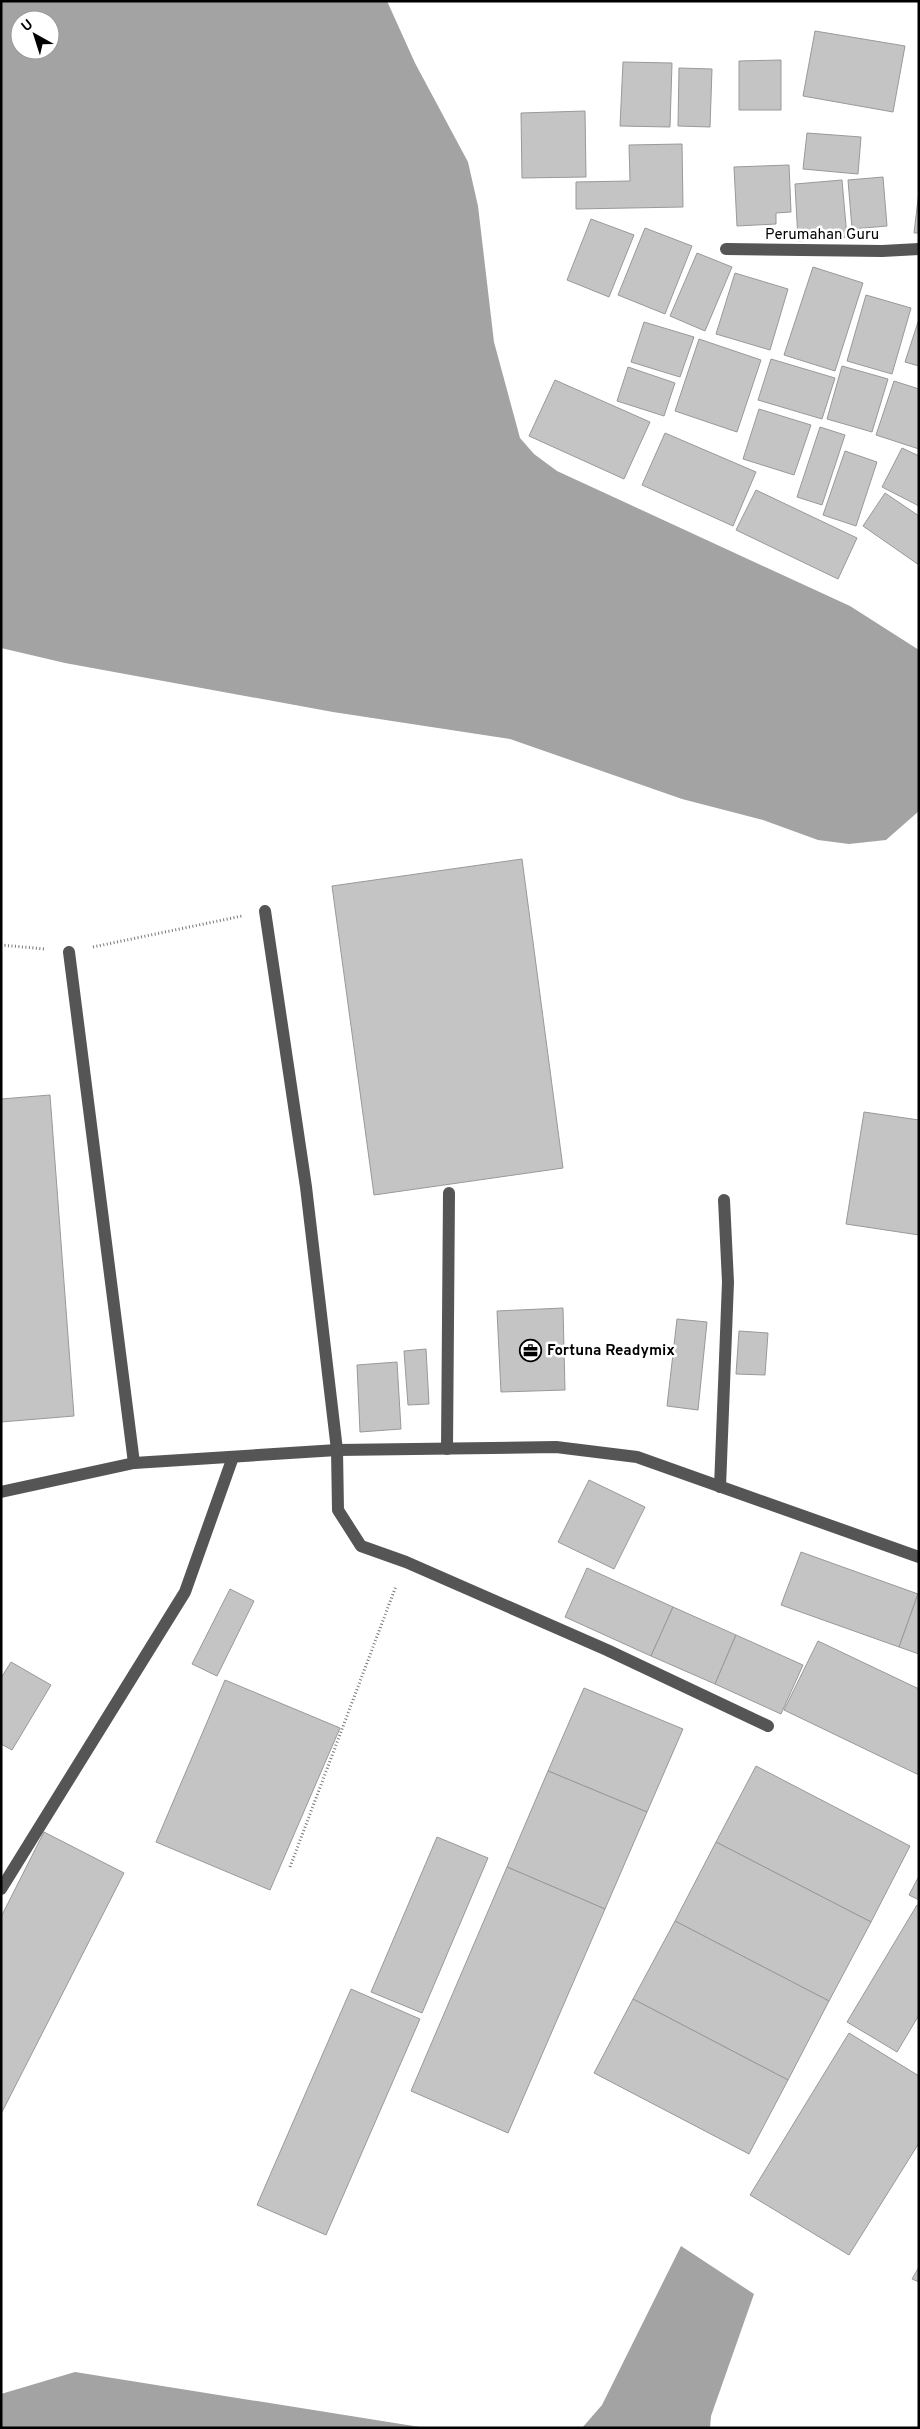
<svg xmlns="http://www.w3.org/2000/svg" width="920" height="2429" viewBox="0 0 920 2429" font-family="Overpass,sans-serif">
<rect width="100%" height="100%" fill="#fff"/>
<g fill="#a3a3a3" fill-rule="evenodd">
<path d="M1,1h386l28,62 53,99 10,44 16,136 26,96 14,16 23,17 293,135 69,44v161l-33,29 -37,4 -31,-4 -55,-20 -81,-21 -172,-60 -177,-27 -268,-49 -64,-15zM20,20h30v30h-30z"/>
<path d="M681,2246l73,48 -43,122 -1,12h-128l20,-23z"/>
<path d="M75,2372l351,56h-425v-34z"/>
</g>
<g fill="#c4c4c4" stroke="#999">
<path d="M815,31l90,15 -12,66 -90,-16z"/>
<path d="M781,60v50h-42v-49z"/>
<path d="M623,62l49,1 -2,64 -50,-1z"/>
<path d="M679,68l33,1 -2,58 -32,-1z"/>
<path d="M585,111l1,66 -64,1 -1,-65z"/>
<path d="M807,133l54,4 -3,37 -55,-5z"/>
<path d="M682,144l1,63 -107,2v-27l54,-1 -1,-36z"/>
<path d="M789,165l2,47 -15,1v11l-39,2 -3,-59z"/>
<path d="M883,177l4,49 -35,3 -4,-49z"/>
<path d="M842,180l5,57 -49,4 -3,-57z"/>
<path d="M919,191v42h-5z"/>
<path d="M591,219l43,16 -25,62 -42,-17z"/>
<path d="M645,228l47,18 -27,68 -47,-19z"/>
<path d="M697,253l35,14 -27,64 -35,-15z"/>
<path d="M813,267l50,16 -28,88 -51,-16z"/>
<path d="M735,273l53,16 -18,61 -54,-16z"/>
<path d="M866,295l45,13 -19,66 -45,-13z"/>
<path d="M919,319v47l-14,-4z"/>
<path d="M644,322l50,15 -14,40 -49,-15z"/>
<path d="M699,339l62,21 -24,72 -62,-21z"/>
<path d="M771,359l64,19 -13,41 -64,-19z"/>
<path d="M842,366l46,13 -16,53 -45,-13z"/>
<path d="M628,367l47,16 -11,33 -47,-15z"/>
<path d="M555,380l95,42 -26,57 -95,-43z"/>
<path d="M894,381l25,8v60l-43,-14z"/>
<path d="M759,409l52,16 -17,50 -51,-16z"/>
<path d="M820,427l25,8 -23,70 -25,-8z"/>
<path d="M665,433l91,39 -23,54 -91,-41z"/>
<path d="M902,448l17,8v50l-37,-19z"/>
<path d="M845,451l32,11 -21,64 -33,-11z"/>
<path d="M756,490l101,48 -19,41 -102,-49z"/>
<path d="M885,493l34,23v49l-56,-39z"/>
<path d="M522,859l41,309 -189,27 -42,-309z"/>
<path d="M50,1095l24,321 -73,6v-323z"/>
<path d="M864,1112l55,8v115l-73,-11z"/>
<path d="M563,1308l2,82 -64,2 -4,-81z"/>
<path d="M677,1319l30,3 -9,88 -31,-4z"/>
<path d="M739,1331l29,2 -3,42 -29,-1z"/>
<path d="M426,1349l3,55 -21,1 -4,-54z"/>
<path d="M397,1362l4,67 -41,3 -3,-67z"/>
<path d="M589,1480l56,27 -31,62 -56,-27z"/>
<path d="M801,1552l117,42 -19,53 -118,-42z"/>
<path d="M587,1568l86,39 -22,49 -86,-39z"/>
<path d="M230,1589l24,12 -37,75 -25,-12z"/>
<path d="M918,1594h1v60l-20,-7z"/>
<path d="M673,1607l63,28 -21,49 -64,-28z"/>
<path d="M736,1635l67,30 -22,49 -66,-30z"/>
<path d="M818,1641l101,48v86l-135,-65z"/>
<path d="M11,1662l40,23 -39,65 -11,-6v-66z"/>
<path d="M225,1680l115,48 -70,162 -114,-48z"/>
<path d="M584,1688l99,41 -36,83 -99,-41z"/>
<path d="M756,1766l154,80 -39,76 -155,-80z"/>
<path d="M548,1771l99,41 -42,97 -98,-42z"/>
<path d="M44,1832l80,41 -123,241v-197z"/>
<path d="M437,1837l51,21 -66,155 -51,-21z"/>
<path d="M716,1842l155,80 -42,79 -154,-80z"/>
<path d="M507,1867l98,42 -97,224 -97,-42z"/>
<path d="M919,1876v24l-10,-5z"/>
<path d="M917,1905l2,1v109l-22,37 -50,-30z"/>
<path d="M675,1921l154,80 -41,79 -155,-81z"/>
<path d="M351,1989l69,30 -94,216 -69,-30z"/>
<path d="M633,1999l155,81 -39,74 -155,-81z"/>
<path d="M849,2033l70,43v67l-70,112 -99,-60z"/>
<path d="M919,2267v15l-7,-3z"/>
</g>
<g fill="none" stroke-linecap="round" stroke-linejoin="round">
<g stroke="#777" stroke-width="3" stroke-dasharray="1 2.5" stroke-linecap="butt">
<path d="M1,945l44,4"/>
<path d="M93,947l149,-31"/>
<path d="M290,1867l106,-281"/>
</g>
<g stroke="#555" stroke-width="12">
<path d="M726,249l156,2 37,-2"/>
<path d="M265,911l41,276 31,263 1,60 23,36 45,16 201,88 161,76"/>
<path d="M69,952l65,511"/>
<path d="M447,1449l2,-256"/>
<path d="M720,1487l8,-205 -4,-82"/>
<path d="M1,1492l133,-29 203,-13 219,-3 81,10 282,100"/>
<path d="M1,1889l184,-297 48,-135"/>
</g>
</g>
<defs>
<symbol id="office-ring" viewBox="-11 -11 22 22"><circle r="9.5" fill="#fff" stroke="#000" stroke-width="1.5"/><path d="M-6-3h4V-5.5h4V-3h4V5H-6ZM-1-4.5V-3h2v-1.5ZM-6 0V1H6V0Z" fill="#000"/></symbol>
</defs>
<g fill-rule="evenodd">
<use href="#office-ring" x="518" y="1338" width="25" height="25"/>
</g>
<g text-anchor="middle" stroke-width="5" stroke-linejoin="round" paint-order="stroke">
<g font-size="15" fill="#000" stroke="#fff">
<text x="822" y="239">Perumahan Guru</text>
</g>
<g font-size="15" font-weight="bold" fill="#000" stroke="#fff" text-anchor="start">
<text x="547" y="1355">Fortuna Readymix</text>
</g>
</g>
<rect width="920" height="2429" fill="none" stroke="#000000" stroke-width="5"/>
<g transform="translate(35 35) rotate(321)"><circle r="24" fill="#ffffff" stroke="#999999"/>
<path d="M0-4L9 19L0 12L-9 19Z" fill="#000000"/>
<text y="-8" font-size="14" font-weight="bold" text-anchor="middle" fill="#000000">U</text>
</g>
</svg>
